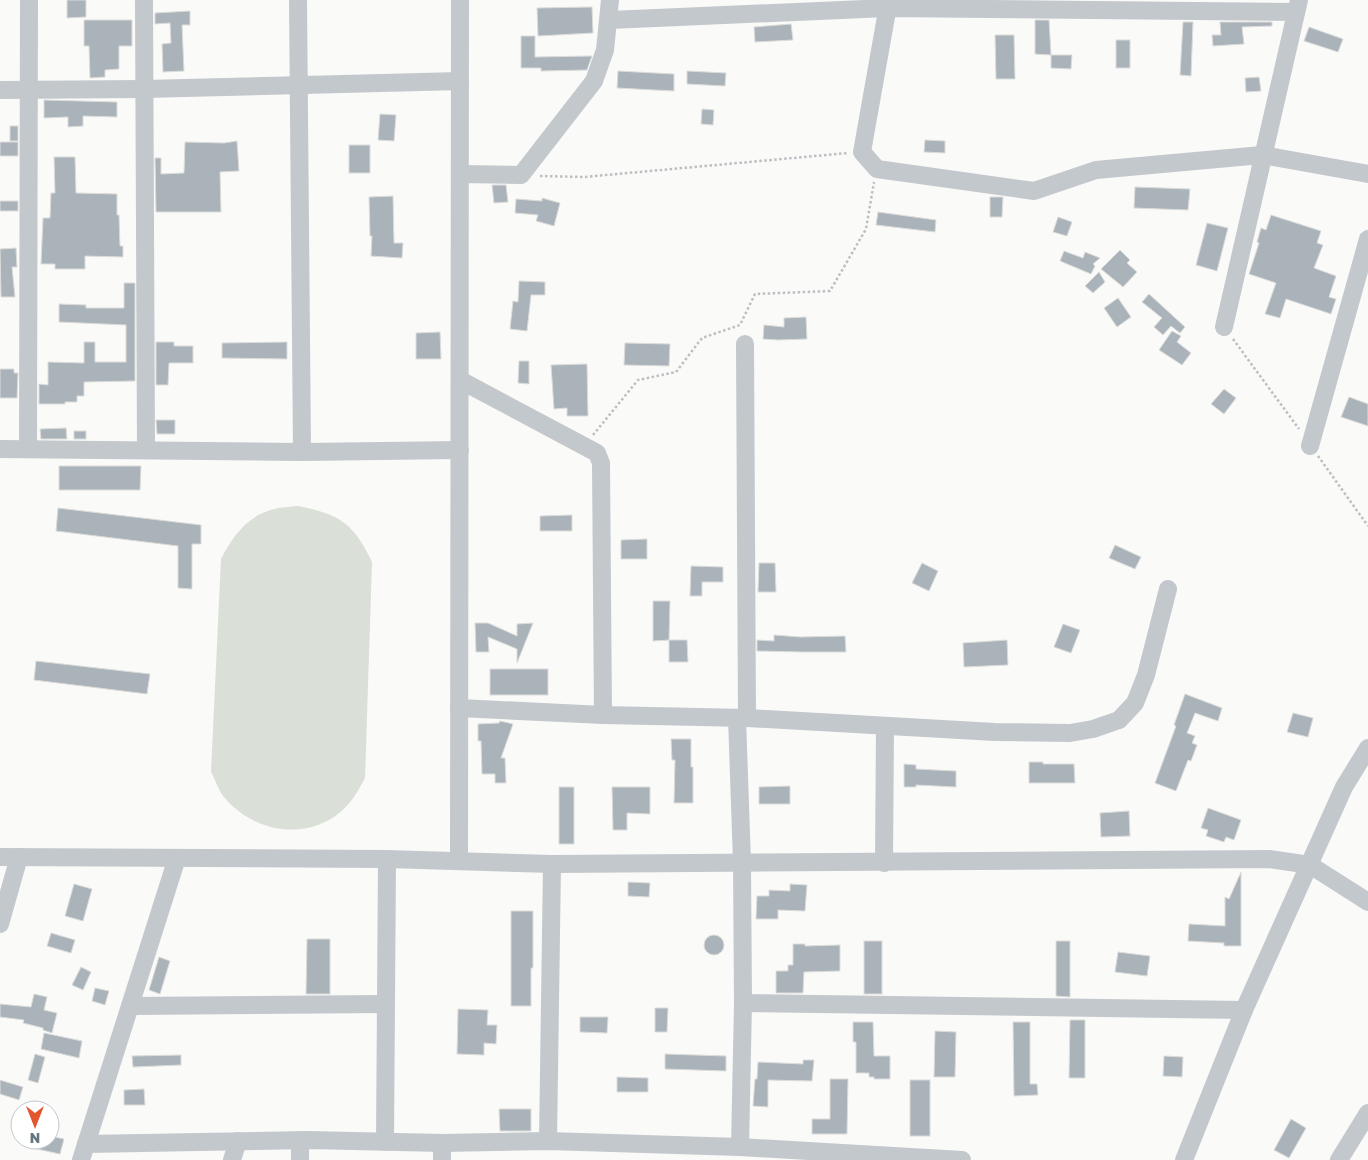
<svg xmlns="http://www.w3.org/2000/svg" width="1368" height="1160" viewBox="0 0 1368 1160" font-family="'Golos Text',sans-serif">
<rect width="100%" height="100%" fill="#fafaf8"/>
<path fill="#dadfd7" d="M298,506c42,8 56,18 74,56l-7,216c-8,15 -16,29 -31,39 -37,24 -84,12 -111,-21 -5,-7 -8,-17 -12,-24l10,-213c12,-23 26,-43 53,-50 8,-2 16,-2 24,-3z"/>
<g fill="#aab3b9" stroke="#dcdcda">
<path d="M67,0h19v17l-19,1z"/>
<path d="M592,7l1,26 -55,3 -1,-28z"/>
<path d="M190,11v14h-8l2,46 -21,1 -1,-28 9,-1 -1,-20 -15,1v-11z"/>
<path d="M84,20h48v26h-13v23l-14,1v7l-15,1 -1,-32h-5z"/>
<path d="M1035,20h14l2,35 -16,-1z"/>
<path d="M1183,22h10l-2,54 -11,-1z"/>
<path d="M1220,22h52v4l-30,1 2,17 -31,2 -1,-11h9z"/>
<path d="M791,24l2,16 -38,2 -1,-15z"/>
<path d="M1309,27l34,12 -5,13 -34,-11z"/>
<path d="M995,35h19l1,44h-19z"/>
<path d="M521,36h14v21l57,-1 -5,14 -46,1v-3h-20z"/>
<rect x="1116" y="40" width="14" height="28"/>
<path d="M1051,55h21l-1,14 -20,-1z"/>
<path d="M618,71l56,3v17l-57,-3z"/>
<path d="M687,71l39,2 -1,13 -38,-2z"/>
<path d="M1259,77l2,14 -15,1 -1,-14z"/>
<path d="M44,100l73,2v15l-34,-1v10l-15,1v-10l-24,1z"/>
<path d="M702,109l12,1 -1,15 -12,-1z"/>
<path d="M380,114l16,1 -2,26 -16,-1z"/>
<rect x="10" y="126" width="8" height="15"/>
<path d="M925,140l20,1v12l-21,-1z"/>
<path d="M237,141l2,30 -19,1 1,40h-65l-1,-54h6v16l23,-1 1,-31 39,1z"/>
<rect x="0" y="142" width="18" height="14"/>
<rect x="349" y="145" width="21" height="28"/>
<path d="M54,157h21l1,36 41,1v21h2l1,31h3v11l-38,-1v13h-30v-5h-14l2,-46h7l1,-25h4z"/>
<path d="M492,185h14l2,17 -14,1z"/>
<path d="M1135,187l55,2 -2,21 -54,-2z"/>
<path d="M393,196l1,47h9l-1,15 -31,-2 1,-20h-2l-1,-39z"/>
<path d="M990,197h13l-1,20h-12z"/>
<path d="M542,198l18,5 -6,23 -18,-5 2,-6 -23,-2 1,-14 26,2z"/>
<rect x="0" y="201" width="18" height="10"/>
<path d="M878,212l58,8 -1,12 -59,-7z"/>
<path d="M1271,215l50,16 -4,12 6,2 -9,23 22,8 -7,21 7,2 -5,15 -45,-15 -6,19 -15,-4 11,-31 -27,-9 10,-31 -2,-1 4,-14 5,2z"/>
<path d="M1058,217l14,5 -5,14 -14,-4z"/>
<path d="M1207,223l21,5 -11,43 -21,-6z"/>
<path d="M16,248l1,19h-5l3,30h-14l-1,-48z"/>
<path d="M1120,250l10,10 -3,3 10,9 -14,15 -22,-18z"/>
<path d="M1064,251l19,7 2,-6 15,6 -7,6 2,2 -4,8 -31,-13z"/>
<path d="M1099,272l6,10 -12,11 -8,-7z"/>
<path d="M519,281l26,1v13h-14l-4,36 -17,-2 3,-28 5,1z"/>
<path d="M124,283h11v98l-51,1v14h-7v6h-12v2h-26v-20l9,1v-23l36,1v-21h11v20h31v-37l-67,-3v-18l27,1v3h38z"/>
<path d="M1149,294l36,33 -5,6 -9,-7 -8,9 -9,-8 8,-9 -20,-16z"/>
<path d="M1118,298l13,19 -14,10 -13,-19z"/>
<path d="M806,317l1,22 -29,1 -15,-1 1,-14 20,2v-9z"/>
<path d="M1172,331l9,5 -4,6 14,11 -9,12 -23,-15z"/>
<path d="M440,332l1,27h-25v-26z"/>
<path d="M156,342h18v4h19v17h-24l-1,22h-12z"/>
<path d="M287,342v17l-65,-1v-15z"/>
<path d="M625,343l45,1 -1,22 -45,-1z"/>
<path d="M519,361h10v23l-11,-1z"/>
<path d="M587,364l1,52h-21v-8l-13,1 -3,-44z"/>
<path d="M0,369h14v4h4l-1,25h-17z"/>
<path d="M1224,389l12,9 -12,16 -13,-10z"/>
<path d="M1349,397l19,7v22l-27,-9z"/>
<path d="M156,420h19v14h-18z"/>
<path d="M66,428l1,11h-26l-1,-10z"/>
<rect x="74" y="431" width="12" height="8"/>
<path d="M59,466h82l-1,24h-81z"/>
<path d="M58,508l143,17v19h-9v45l-14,-1v-42l-122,-15z"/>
<path d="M572,515v16h-32v-15z"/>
<path d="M647,539v20h-26v-19z"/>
<path d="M1115,545l26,12 -6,12 -26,-11z"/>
<path d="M759,563h16l1,29h-18z"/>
<path d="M922,563l16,8 -9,20 -17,-8z"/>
<path d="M691,566l32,1v15h-21v14h-12z"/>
<path d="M653,601h17l-1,39 -16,1z"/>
<path d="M475,623h13l29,13v-12l16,-1 -16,40v-14l-29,-12 1,15h-13z"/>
<path d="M1063,624l17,6 -9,23 -17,-6z"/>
<path d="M774,635l27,2 44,-1 1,16h-43l-46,-1v-11l17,1z"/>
<path d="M669,640h18l1,22h-19z"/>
<path d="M1007,640l1,25 -44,2 -1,-24z"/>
<path d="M36,661l114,13 -3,20 -113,-14z"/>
<rect x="490" y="669" width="58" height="26"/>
<path d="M1185,694l37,14 -4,13 -23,-8 -8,20 8,3 -3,7 5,2 -6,16 -3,-1 -12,31 -21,-8 21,-57 -2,-1z"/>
<path d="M1293,713l20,5 -5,19 -21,-5z"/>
<path d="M500,721l13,3 -12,34h4l1,25h-11v-9h-13l-1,-33h-3v-17l21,-1z"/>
<path d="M671,739h20v28h2v36h-19l1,-43h-3z"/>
<path d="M1029,762h14v2h31l1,19h-46z"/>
<path d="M904,764l12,1v4l40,2v16l-40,-2v2h-12z"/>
<path d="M790,786v18h-31v-17z"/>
<rect x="559" y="787" width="15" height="57"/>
<path d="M612,787h38v27l-23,-1v17h-14z"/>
<path d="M1208,808l33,12 -7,20 -8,-3 -2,5 -18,-6 2,-6 -7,-2z"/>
<path d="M1129,811l1,25 -29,1 -1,-24z"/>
<path d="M1241,872v74h-17v-3l-36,-2 1,-17 36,2v-29l4,2z"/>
<path d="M628,882l22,1 -1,14 -21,-1z"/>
<path d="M74,884l18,5 -9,32 -18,-5z"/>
<path d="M790,884l17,1 -2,26 -27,-1v9h-22l1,-23h12v-6l21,1z"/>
<path d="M511,911h22v57h-2v38h-20z"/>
<path d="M51,933l24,7 -4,13 -24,-7z"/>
<circle cx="714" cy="945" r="10"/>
<path d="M307,939h23v55h-24z"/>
<rect x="864" y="941" width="18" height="53"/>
<path d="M1056,941h14v56l-14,-1z"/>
<path d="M793,944h12v2l35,-1v26l-36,1 -1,21h-27v-22h12v-6h5z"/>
<path d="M1118,952l32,4 -3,20 -32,-4z"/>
<path d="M159,957l11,4 -10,33 -11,-4z"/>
<path d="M81,967l10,5 -8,18 -11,-5z"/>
<path d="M95,988l14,3 -4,14 -13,-4z"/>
<path d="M34,994l13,3 -3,13 13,3 -5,20 -9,-3v-2l-20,-5 1,-3 -24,-3v-13l31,3z"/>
<path d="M655,1008h13l-1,24h-12z"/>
<path d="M458,1009l30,1 -1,15h10l-1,19 -12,-1v12l-27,-1z"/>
<path d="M580,1017h28l-1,16 -27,-1z"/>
<path d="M1070,1020h15v58h-16z"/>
<path d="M853,1022h20l1,34h16v23h-16v-2h-5v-4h-13v-31h-3z"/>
<path d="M1013,1022h17v62h7l1,11 -24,1z"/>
<path d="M935,1031l21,1 -1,45h-21z"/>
<path d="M44,1033l38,8 -3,17 -38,-9z"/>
<path d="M35,1054l10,3 -7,26 -10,-3z"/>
<path d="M665,1054l61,2v15l-61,-2z"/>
<path d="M181,1055v10l-48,2 -1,-11z"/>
<path d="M1164,1056l19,1 -1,20 -19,-1z"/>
<path d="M803,1060h11l-2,21 -44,-1v27l-15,-1 2,-27h2l1,-17 45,2z"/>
<path d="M617,1077l31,1v14h-31z"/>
<path d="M830,1079h18l-1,55h-35v-15h18z"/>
<path d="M0,1080l23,7 -4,13 -19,-6z"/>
<rect x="910" y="1080" width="20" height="56"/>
<path d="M144,1089l1,16h-21v-15z"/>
<path d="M499,1109h32v22h-31z"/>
<path d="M1291,1119l15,9 -17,30 -15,-8z"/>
<path d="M50,1136l14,3 -4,15 -23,-5 2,-9h11z"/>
</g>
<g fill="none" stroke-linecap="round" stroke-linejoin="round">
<g stroke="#bbbfc2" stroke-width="2.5" stroke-dasharray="2.5 2.5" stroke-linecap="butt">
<path d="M540,176l44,1 264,-24"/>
<path d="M1233,339l66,90"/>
<path d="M593,435l45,-55 38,-8 26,-34 38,-13 15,-31 75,-3 36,-62 8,-47"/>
<path d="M1318,456l50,70"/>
</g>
<g stroke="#c3c8cc" stroke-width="18">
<path d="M144,0l2,450"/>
<path d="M298,0l4,452"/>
<path d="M889,0l-27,152 15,17 157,22 62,-21 166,-15 106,19"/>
<path d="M610,20l277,-12 409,4"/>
<path d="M0,90l144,-1 316,-8"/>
<path d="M460,174l61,1 73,-94 11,-31 5,-50"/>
<path d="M1224,327l75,-327"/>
<path d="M745,344l2,374"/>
<path d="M460,380l137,73 4,10 2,252"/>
<path d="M1310,446l58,-207"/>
<path d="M0,449l302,3 158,-2"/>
<path d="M28,449l1,-449"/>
<path d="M459,708l144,7 144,3 248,14 75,1 23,-4 26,-9 16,-17 11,-28 22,-86"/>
<path d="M737,718l5,144 1,141 -3,144"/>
<path d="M0,857l387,2 165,5 717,-5 41,6 58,37"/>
<path d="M459,860l1,-860"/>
<path d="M884,863l1,-137"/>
<path d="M0,924l19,-67"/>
<path d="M743,1003l501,7"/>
<path d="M131,1006l255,-2"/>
<path d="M548,1141l4,-277"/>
<path d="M385,1142l2,-283"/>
<path d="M442,1143v17"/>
<path d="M86,1144l222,-4 134,3 106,-2 192,6 222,13"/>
<path d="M81,1160l96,-302"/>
<path d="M232,1160l6,-19"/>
<path d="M300,1160v-20"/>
<path d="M1184,1160l60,-150 100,-223 24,-39"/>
<path d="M1339,1160l29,-47"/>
</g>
</g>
<g transform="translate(35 1125) rotate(180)"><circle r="24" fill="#ffffff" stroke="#c1c8cd"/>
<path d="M0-4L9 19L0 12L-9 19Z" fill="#e4572e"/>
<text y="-8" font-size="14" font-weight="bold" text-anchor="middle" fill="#657683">N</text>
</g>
</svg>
